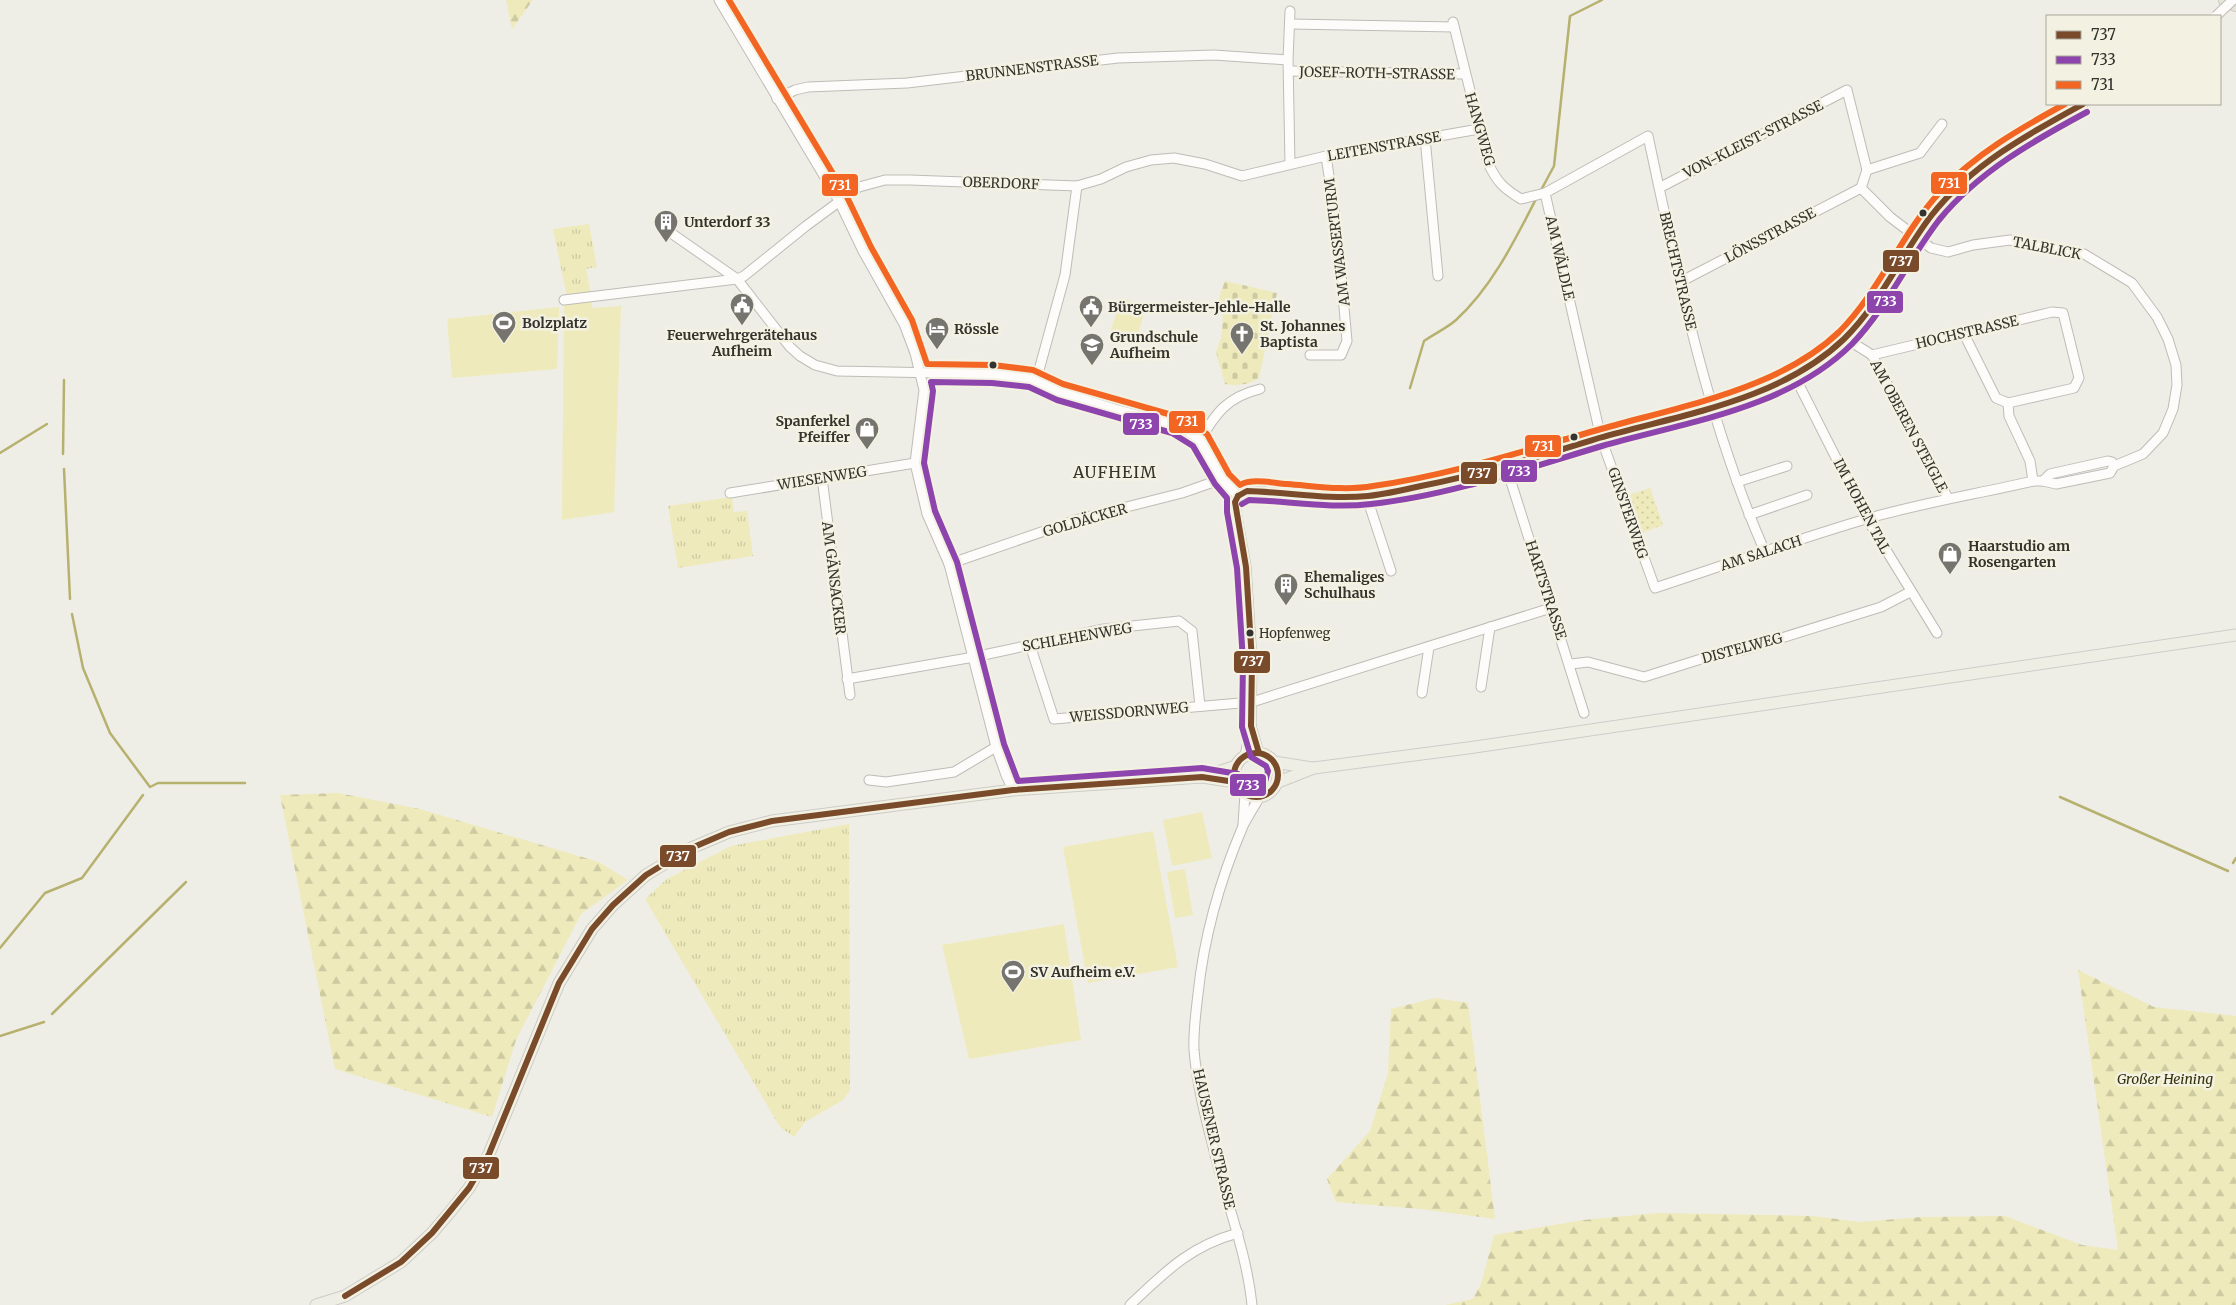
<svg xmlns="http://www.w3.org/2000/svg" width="2236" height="1305" viewBox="0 0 2236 1305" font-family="Merriweather,serif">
<defs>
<pattern id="grass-tufts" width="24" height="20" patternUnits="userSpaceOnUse" patternTransform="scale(1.25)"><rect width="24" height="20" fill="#eeeabb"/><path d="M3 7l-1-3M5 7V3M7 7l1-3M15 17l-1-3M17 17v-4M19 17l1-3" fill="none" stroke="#cdc9a1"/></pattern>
<pattern id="forest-firs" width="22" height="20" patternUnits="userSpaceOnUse" patternTransform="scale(1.25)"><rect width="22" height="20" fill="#eeeabb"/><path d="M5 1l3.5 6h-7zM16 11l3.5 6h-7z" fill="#cdc9a1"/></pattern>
<pattern id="cemetery-stones" width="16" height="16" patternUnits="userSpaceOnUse" patternTransform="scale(1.25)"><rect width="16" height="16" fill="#eeeabb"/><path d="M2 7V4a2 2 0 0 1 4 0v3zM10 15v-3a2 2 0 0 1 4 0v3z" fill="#cdc9a1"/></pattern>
<pattern id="park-dots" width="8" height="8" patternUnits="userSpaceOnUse" patternTransform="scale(1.25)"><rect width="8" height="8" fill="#eeeabb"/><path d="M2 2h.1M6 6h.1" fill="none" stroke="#cdc9a1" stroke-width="1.8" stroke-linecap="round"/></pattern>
</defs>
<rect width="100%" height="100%" fill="#efeee6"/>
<g fill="url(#grass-tufts)">
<path d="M589,224l8,43 -11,2 5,25 -24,3 -14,-68z"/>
<path d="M732,497l2,15 13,-1 6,45 -75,12 -10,-62z"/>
<path d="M849,824l1,266 -7,10 -38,22 -11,15 -14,-10 -135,-228 22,-20 64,-33z"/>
</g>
<g fill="url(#forest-firs)">
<path d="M506,0h27l-21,29z"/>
<path d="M338,793l82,16 179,53 29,18 -47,34 -65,126 -24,77 -157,-48 -55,-274z"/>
<path d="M2078,970l76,37 82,9v289h-791l28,-6 8,-15 13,-49 89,-15 75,-7 155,3 47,6 61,-5 84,-1 77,29 36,5z"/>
<path d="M1435,998l33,5 27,216 -74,-10 -85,-7 -9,-23 43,-48 18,-58 3,-64z"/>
</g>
<path fill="url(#cemetery-stones)" d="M1225,281l52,12 -18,85c-11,7 -21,8 -34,6l-9,-32 5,-14 2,-20 -5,-17z"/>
<path fill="url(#park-dots)" d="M1650,488l13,37 -21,8 -13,-38z"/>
<g fill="#eeeabb">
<path d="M592,296v12l29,-2 -7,206 -52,8 2,-220z"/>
<path d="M1121,298l25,8 -10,35 -26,-8z"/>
<path d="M559,307l-2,62 -105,9 -5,-59z"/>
<path d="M1202,812l10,46 -40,8 -9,-46z"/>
<path d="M1153,831l25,136 -90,16 -25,-136z"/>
<path d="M1185,869l8,46 -18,3 -8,-46z"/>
<path d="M1064,924l17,116 -112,19 -27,-114z"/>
</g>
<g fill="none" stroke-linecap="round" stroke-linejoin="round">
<g stroke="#b7b170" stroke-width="2.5">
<path d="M1540,192l14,-26 16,-150 32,-16"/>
<path d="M1410,388l14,-47c10,-7 23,-13 32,-21 36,-33 59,-80 81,-123"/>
<path d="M0,453l47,-29"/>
<path d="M63,454l1,-74"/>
<path d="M64,469l6,130"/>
<path d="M72,614l11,54 27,65 40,54 8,-4h87"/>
<path d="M2060,797l168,74"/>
<path d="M2233,863l3,-5"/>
<path d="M0,948l45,-55 37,-15 61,-83"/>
<path d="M52,1014l134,-132"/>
<path d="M0,1036l44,-14"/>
</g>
<defs>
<g id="minor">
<path d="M719,0l120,201 24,50 41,73 11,29 9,37 -9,73 12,51 22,50 47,183 10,28 7,15"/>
<path d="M1453,22l35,141c9,19 15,25 33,36l24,-6"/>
<path d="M1290,24l164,3"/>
<path d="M1289,71l176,3"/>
<path d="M777,99l18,-9 13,-3 99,-4 211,-25 96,-3 74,5"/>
<path d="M1425,138l13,138"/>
<path d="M1290,164l-2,-104 2,-49"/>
<path d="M1867,170l53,-17 22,-29"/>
<path d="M1659,188l188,-98 20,80 -6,18 29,29 41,31 17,4 25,-7 37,-5 74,14 48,29 25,34 11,22 8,26 1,20 -4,24 -10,24 -20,21 -29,12 -4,7 -54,11 -13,-3h-10c-56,13 -112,22 -167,38 -71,21 -141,46 -211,69l-54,-150 -56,-245 103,-57c30,141 59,284 117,416"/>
<path d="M661,226l76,53 53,68 10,9 15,9 22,6 156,3 38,5 29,13 55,17 61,16 11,6 13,9 22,39 16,17"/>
<path d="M1680,282l181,-94"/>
<path d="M564,300l173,-21 7,-3 62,-50 53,-39 26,-7h25l167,6 24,-7 25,-12 25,-7 23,-2 31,6 37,12 84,-20 153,-27"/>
<path d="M1845,338l27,17 76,143"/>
<path d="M1310,355h31l6,-14 -10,-112 -11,-73"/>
<path d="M1872,355l180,-43 11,1 16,65 -5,10 -66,15 -12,-5 -33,-66"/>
<path d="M1794,375l73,144 70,114"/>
<path d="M1036,381l29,-106 12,-89"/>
<path d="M2008,403l1,13 21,45 3,20"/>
<path d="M1200,440c16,-27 27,-43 60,-51"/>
<path d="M1506,466l78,247"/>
<path d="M822,478l28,217"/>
<path d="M2043,481l7,-7 58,-13 4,1 2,4"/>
<path d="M1737,482l50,-16"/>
<path d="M730,493l185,-30"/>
<path d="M1238,496l9,-5c40,0 81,8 121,5 16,-2 33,-6 48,-9 63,-12 123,-30 184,-49 77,-23 187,-40 245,-100 34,-36 56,-83 87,-123 39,-50 96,-81 151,-111"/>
<path d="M1238,496l-3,6 1,9 10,56 6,94 -1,65 8,27"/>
<path d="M1369,496l1,11 21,64"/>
<path d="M1749,515l58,-20"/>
<path d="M949,564l130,-45 103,-26 40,-14"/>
<path d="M1030,645l24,74 198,-17 299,-94"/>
<path d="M1571,664l17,-2 56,15 76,-24 23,-3 138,-43 29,-15"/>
<path d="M847,679l127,-22 130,-28 75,-8 13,10 8,75"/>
<path d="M1481,687l9,-60"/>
<path d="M1422,693l7,-46"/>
<path d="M1245,756l6,-30"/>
<path d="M869,780l17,2 68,-10 42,-25"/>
<path d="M1243,824l2,-30"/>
<path d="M1130,1305c35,-33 60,-59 108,-72"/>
<path d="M1252,1305c-5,-50 -24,-98 -36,-147 -9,-35 -19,-71 -22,-108 -1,-18 2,-38 4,-56 6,-58 22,-114 45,-168 5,-10 11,-19 17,-30"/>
</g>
<g id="major">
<circle cx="1256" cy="775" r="22"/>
<path d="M1274,762l38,6"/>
<path d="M1206,776l30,-10"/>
<path d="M1276,783l38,-15 154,-20 768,-113"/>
<path d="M316,1305l29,-9 56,-34 31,-29 18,-21 19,-24 20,-34 70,-171 33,-54 21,-24 33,-30 43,-26 40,-17 43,-11 241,-31 189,-13 33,5"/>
</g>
<path id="highway" d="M2226,0l10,4"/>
</defs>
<use href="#minor" stroke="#bdbcb6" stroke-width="11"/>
<use href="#major" stroke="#cdccc8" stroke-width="13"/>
<use href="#highway" stroke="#cdccc8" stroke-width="16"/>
<use href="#minor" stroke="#fdfcfb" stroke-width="9"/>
<use href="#major" stroke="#efeee5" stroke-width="11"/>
<use href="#highway" stroke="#e6e5d8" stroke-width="14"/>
<defs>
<path id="minor-bridge" d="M2216,16l17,-16"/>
</defs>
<use href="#minor-bridge" stroke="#bdbcb6" stroke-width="11" stroke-linecap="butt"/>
<use href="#minor-bridge" stroke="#fdfcfb" stroke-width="9"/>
<defs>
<g id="bus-1">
<path d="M1238,496l9,-5c40,1 81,9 121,5 18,-2 36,-6 53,-10 61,-12 119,-30 178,-48 84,-24 180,-37 245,-99 36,-35 57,-84 87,-123 40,-51 97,-82 152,-112"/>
<path d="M1238,496l-3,6 11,65 6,94 -1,65 8,27"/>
<circle cx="1256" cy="775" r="22"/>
<path d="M345,1296l56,-34 31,-29 37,-45 20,-34 70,-171 33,-54 21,-24 33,-30 43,-26 40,-17 43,-11 241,-31 189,-13 33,5"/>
</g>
<g id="bus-2">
<path d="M931,382l61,1 37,4 28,13 115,33 21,13 22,38 12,14v14l10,56 6,93 -1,66 9,30 15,9 2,5 -3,11 -10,6 -6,-2 -11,-12 -36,-6 -184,13 -14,-37 -47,-182 -22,-51 -11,-48 9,-72z"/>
<path d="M1242,504l7,-4c40,1 82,9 122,4 76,-8 157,-36 231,-58 84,-24 185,-37 250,-102 35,-36 56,-84 87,-124 39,-48 94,-79 148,-108"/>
</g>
<path id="bus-3" d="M729,0l118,197 24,50 41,73 15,44 66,1 40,5 30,14 116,33 28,17 22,40 11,11c12,-7 33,-2 47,-1 28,2 58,7 86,2 78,-11 153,-36 228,-57 53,-15 106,-26 157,-47 29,-12 58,-28 81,-50 41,-41 62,-98 101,-140 35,-38 81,-64 125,-88"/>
</defs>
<use href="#bus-1" stroke="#f3f2e2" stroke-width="10"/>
<use href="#bus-2" stroke="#f3f2e2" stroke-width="10"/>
<use href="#bus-3" stroke="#f3f2e2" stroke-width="10"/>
<use href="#bus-1" stroke="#7a4b2a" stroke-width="6"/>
<use href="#bus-2" stroke="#8e44ad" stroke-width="6"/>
<use href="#bus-3" stroke="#f26522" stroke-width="6"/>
</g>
<defs>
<symbol id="building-pin" viewBox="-11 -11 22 30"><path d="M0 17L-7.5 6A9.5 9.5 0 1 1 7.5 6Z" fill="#75746e" stroke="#f3f2e2"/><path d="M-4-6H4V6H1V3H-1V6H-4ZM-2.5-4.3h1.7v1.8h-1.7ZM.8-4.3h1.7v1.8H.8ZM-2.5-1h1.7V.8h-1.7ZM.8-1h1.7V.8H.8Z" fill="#fff"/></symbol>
<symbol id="civic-pin" viewBox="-11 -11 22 30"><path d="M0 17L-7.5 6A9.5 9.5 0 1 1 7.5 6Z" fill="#75746e" stroke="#f3f2e2"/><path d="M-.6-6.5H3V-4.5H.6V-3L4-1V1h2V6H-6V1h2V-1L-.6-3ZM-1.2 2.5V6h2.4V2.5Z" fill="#fff"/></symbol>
<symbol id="stadium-pin" viewBox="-11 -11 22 30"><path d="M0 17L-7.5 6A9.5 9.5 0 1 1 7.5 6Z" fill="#75746e" stroke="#f3f2e2"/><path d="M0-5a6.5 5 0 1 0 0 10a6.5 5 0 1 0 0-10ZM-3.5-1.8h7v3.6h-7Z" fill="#fff"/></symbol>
<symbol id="hotel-pin" viewBox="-11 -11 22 30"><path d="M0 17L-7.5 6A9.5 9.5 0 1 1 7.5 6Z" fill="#75746e" stroke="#f3f2e2"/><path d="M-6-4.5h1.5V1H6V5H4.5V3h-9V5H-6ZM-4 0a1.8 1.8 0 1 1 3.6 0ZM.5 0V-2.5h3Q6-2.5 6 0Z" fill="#fff"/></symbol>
<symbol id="church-pin" viewBox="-11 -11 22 30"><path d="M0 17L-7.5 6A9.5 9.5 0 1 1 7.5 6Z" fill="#75746e" stroke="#f3f2e2"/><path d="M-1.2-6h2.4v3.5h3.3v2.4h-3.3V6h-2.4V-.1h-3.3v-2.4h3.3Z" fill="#fff"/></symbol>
<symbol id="school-pin" viewBox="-11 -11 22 30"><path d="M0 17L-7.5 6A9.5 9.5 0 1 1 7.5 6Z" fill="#75746e" stroke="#f3f2e2"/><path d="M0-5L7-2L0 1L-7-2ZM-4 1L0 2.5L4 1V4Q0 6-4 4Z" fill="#fff"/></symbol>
<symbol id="shop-pin" viewBox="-11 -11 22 30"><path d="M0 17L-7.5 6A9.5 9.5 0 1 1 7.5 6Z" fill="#75746e" stroke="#f3f2e2"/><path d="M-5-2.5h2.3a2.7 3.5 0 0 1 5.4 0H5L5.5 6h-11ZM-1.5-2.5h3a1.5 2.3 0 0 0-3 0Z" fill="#fff"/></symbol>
</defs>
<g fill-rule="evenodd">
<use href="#building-pin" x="652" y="208" width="28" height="38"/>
<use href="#civic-pin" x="728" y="291" width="28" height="38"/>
<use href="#civic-pin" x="1077" y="293" width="28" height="38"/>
<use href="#stadium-pin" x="490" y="309" width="28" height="38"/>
<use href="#hotel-pin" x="923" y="315" width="28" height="38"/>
<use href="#church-pin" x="1228" y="320" width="28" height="38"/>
<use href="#school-pin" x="1078" y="331" width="28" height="38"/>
<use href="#shop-pin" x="853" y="415" width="28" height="38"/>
<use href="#shop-pin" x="1936" y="540" width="28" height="38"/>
<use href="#building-pin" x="1272" y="571" width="28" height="38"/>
<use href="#stadium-pin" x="999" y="958" width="28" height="38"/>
</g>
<g fill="#34332d" stroke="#f3f2e2" stroke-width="2">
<circle cx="1923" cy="213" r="4.5"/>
<circle cx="993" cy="365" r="4.5"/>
<circle cx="1574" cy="437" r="4.5"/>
<circle cx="1250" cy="633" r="4.5"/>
</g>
<g text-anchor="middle" stroke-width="5" stroke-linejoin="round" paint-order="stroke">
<g font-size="13" fill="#34332d" stroke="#f3f2e2" text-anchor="start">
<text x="1259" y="638">Hopfenweg</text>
</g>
<g font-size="14" fill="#34332d" stroke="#f3f2e2">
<text transform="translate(1032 68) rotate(-7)" y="5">BRUNNENSTRASSE</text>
<text transform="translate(1377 73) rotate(1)" y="5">JOSEF-ROTH-STRASSE</text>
<text transform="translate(1480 129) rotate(74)" y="5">HANGWEG</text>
<text transform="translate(1753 139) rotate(-27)" y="5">VON-KLEIST-STRASSE</text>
<text transform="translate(1384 146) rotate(-10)" y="5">LEITENSTRASSE</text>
<text transform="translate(1001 183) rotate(2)" y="5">OBERDORF</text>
<text transform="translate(1770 235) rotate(-28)" y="5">LÖNSSTRASSE</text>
<text transform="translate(1337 242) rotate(-97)" y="5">AM WASSERTURM</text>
<text transform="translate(2047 248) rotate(11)" y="5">TALBLICK</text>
<text transform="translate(1560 258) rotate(77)" y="5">AM WÄLDLE</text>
<text transform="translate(1678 271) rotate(77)" y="5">BRECHTSTRASSE</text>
<text transform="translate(1967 332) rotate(-13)" y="5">HOCHSTRASSE</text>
<text transform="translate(1909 426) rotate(62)" y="5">AM OBEREN STEIGLE</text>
<text transform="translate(822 478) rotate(-9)" y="5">WIESENWEG</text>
<text transform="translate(1862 506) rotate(62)" y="5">IM HOHEN TAL</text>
<text transform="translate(1628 513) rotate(71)" y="5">GINSTERWEG</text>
<text transform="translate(1085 520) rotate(-16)" y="5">GOLDÄCKER</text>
<text transform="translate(1761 553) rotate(-18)" y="5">AM SALACH</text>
<text transform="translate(834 578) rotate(83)" y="5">AM GÄNSACKER</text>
<text transform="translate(1546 590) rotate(72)" y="5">HARTSTRASSE</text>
<text transform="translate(1077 637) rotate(-10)" y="5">SCHLEHENWEG</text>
<text transform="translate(1742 648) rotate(-15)" y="5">DISTELWEG</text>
<text transform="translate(1129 712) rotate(-5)" y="5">WEISSDORNWEG</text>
<text transform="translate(1214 1139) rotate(77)" y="5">HAUSENER STRASSE</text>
</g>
<g font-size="14" font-weight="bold" fill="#34332d" stroke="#f3f2e2" text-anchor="start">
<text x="684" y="227">Unterdorf 33</text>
<text x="1108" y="312">Bürgermeister-Jehle-Halle</text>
<text x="522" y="328">Bolzplatz</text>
<text x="1260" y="331">St. Johannes<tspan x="1260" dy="16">Baptista</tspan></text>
<text x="954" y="334">Rössle</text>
<text x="742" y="340" text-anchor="middle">Feuerwehrgerätehaus<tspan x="742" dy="16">Aufheim</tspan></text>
<text x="1110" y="342">Grundschule<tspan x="1110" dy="16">Aufheim</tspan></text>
<text x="850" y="426" text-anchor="end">Spanferkel<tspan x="850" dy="16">Pfeiffer</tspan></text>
<text x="1968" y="551">Haarstudio am<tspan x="1968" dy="16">Rosengarten</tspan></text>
<text x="1304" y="582">Ehemaliges<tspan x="1304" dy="16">Schulhaus</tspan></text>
<text x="1030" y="977">SV Aufheim e.V.</text>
</g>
<g font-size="14" font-style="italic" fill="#36320b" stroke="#f3f2e2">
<text x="2165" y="1084">Großer Heining</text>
</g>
<g font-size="16" letter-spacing="1" fill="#34332d" stroke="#f3f2e2">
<text x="1115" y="478">AUFHEIM</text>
</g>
</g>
<g stroke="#f3f2e2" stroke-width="2">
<rect x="1930" y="171" width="38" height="24" rx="5" fill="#f26522"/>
<rect x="821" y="173" width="38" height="24" rx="5" fill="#f26522"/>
<rect x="1882" y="249" width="38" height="24" rx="5" fill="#7a4b2a"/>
<rect x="1866" y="290" width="38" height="24" rx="5" fill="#8e44ad"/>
<rect x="1168" y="410" width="38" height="24" rx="5" fill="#f26522"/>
<rect x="1122" y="412" width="38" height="24" rx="5" fill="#8e44ad"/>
<rect x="1524" y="434" width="38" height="24" rx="5" fill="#f26522"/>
<rect x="1500" y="459" width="38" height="24" rx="5" fill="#8e44ad"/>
<rect x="1460" y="461" width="38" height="24" rx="5" fill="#7a4b2a"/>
<rect x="1233" y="650" width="38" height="24" rx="5" fill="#7a4b2a"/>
<rect x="1229" y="773" width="38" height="24" rx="5" fill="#8e44ad"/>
<rect x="659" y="844" width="38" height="24" rx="5" fill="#7a4b2a"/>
<rect x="462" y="1156" width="38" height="24" rx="5" fill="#7a4b2a"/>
</g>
<g font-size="14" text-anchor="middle" font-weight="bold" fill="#fff">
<text x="1949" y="188">731</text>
<text x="840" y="190">731</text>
<text x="1901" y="266">737</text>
<text x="1885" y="306">733</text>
<text x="1187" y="426">731</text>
<text x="1141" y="429">733</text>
<text x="1543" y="451">731</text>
<text x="1519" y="476">733</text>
<text x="1479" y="478">737</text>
<text x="1252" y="666">737</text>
<text x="1248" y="790">733</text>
<text x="678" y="861">737</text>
<text x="481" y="1173">737</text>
</g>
<rect x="2046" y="15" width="175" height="90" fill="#f3f2e2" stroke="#a7a69a"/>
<rect x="2056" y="31" width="25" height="8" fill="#7a4b2a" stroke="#a7a69a"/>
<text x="2091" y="40" font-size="15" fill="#34332d">737</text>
<rect x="2056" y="56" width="25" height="8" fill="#8e44ad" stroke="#a7a69a"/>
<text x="2091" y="65" font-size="15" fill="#34332d">733</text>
<rect x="2056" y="81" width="25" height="8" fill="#f26522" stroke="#a7a69a"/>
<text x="2091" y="90" font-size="15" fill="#34332d">731</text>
</svg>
